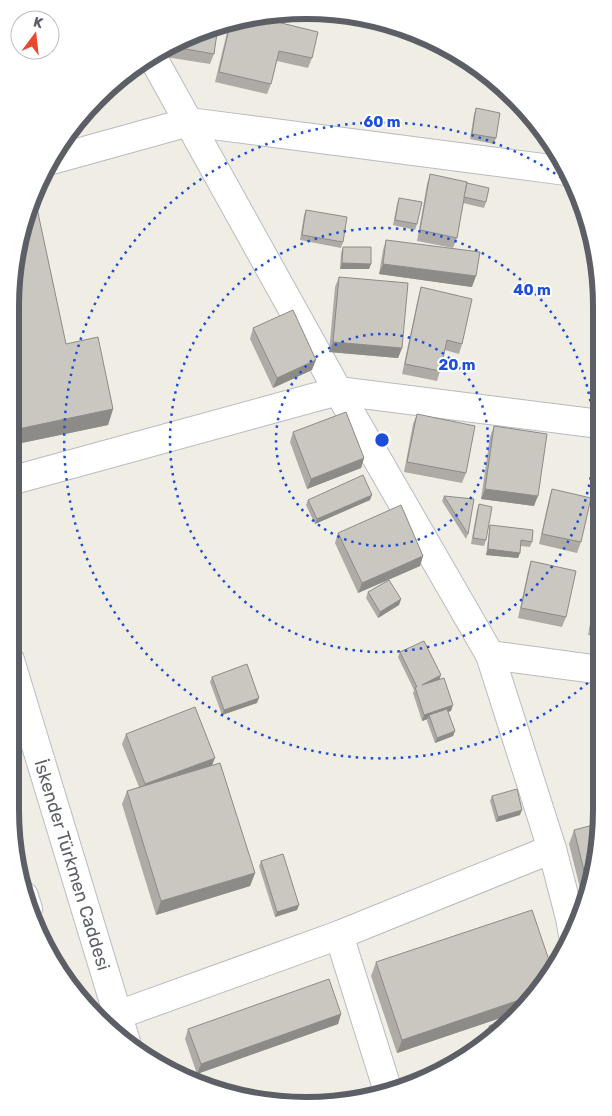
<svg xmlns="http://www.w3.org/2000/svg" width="612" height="1116" viewBox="0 0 612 1116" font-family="Rubik,sans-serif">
<rect width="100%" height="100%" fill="#efede4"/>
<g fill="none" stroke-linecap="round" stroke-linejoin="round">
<defs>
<g id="minor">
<path d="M153,58l185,333 152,264 62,194 18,69 3,17"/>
<path d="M48,161l141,-39 377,49"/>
<path d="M10,481l328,-90 262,33"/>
<path d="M490,655l111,15"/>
<path d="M339,935l49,156"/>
<path d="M105,1022l13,-7 221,-80 213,-86"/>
</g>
<g id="secondary">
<path d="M10,660l116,382"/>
<path d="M24,896l4,13"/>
</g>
</defs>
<use href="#minor" stroke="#b9bbc0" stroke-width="30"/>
<use href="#secondary" stroke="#b9bcc2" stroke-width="30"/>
<use href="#minor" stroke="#fff" stroke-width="28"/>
<use href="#secondary" stroke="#fff" stroke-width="28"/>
</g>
<g fill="#aeaba6">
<path d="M261,18l51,40 -4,10 -31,-7 -6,23 -4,10 -52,-12 15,-62z"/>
<path d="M218,26l-4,28 -4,10 -51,-8v-1z"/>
<path d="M476,108l20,30 -2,6 -24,-5 4,-25z"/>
<path d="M430,174l36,14 20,14 -2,6 -21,-5 -6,35 -4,10 -36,-7 10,-57z"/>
<path d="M399,198l18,26 -2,6 -22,-5 4,-21z"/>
<path d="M306,210l37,32 -2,6 -41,-8 4,-25z"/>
<path d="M386,240l86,47 -93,-13 4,-24z"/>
<path d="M343,247l28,17 -2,5h-29l1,-16z"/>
<path d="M339,277l63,71 -4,10 -69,-6 6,-65z"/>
<path d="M11,287l55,57 47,65 -5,16 -96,20 -2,-6z"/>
<path d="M421,287l41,57 -3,10 -14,-4 -5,21 -3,10 -35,-7 16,-76z"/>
<path d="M253,328l59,42 -39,18 -23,-49z"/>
<path d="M417,414l49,59 -4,10 -58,-11 9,-48z"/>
<path d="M494,426l40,80 -53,-7 9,-62z"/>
<path d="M293,432l71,26 -3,10 -54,21 -17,-47z"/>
<path d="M552,489l29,53 -4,11 -38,-9 10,-45z"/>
<path d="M444,496l24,38 -2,5 -24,-38z"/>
<path d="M308,500h62l-55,24 -9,-19z"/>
<path d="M479,504l7,36 -2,6 -13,-2 6,-34z"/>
<path d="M600,524l1,69 -7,-1 4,-60z"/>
<path d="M490,525l42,17 -2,5 -9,-1 -3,12 -32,-3 3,-24z"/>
<path d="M338,533l85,23 -3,10 -62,27 -23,-50z"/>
<path d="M531,561l35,56 -4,10 -44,-9 10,-47z"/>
<path d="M368,592l33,7 -2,6 -21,13 -12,-20z"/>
<path d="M596,596l5,1v40l-13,-2 6,-33z"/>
<path d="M400,652l39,27 12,32 -3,1 7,19 -2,5 -18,7 -8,-22 1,-2 -6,2 -9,-28 1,-3 -16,-33z"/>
<path d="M212,677l45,26 -35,12 -12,-33z"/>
<path d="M126,734l86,31 43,108 -5,13 -94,29 -34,-111 5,-13 12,-4 -17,-43z"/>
<path d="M492,796l28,19 -24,7 -6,-21z"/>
<path d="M601,829l-15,76 -1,3 -16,-64 5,-14z"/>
<path d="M261,861l38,44 -2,5 -22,7 -16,-51z"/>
<path d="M376,962l174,11 -32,39 -121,41 -26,-77z"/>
<path d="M341,1014l-3,10 -141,50 -12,-35 3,-10z"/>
<path d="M489,1026l12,7 -14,8 -2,-5z"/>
</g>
<g fill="#8d8b87">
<path d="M342,263l29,1 -2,5h-29z"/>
<path d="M383,264l93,12 -4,11 -93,-13z"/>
<path d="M333,342l69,6 -4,10 -69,-6z"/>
<path d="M316,360l-4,10 -39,18 4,-10z"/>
<path d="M113,409l-5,16 -96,20 6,-16z"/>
<path d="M364,458l-3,10 -54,21 4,-10z"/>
<path d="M485,489l53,7 -4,10 -53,-7z"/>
<path d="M372,495l-2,5 -55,24 2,-5z"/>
<path d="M488,549l32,4 -2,5 -32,-3z"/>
<path d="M423,556l-3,10 -62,27 4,-10z"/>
<path d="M597,582h4v11l-7,-1z"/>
<path d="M401,599l-2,6 -21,13 2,-6z"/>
<path d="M441,675l-2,6 -17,4z"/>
<path d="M259,698l-2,5 -35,12 2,-5z"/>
<path d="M453,705l-2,6 -21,7 -1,-3 -1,4 -6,2 2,-6z"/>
<path d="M455,731l-2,5 -18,7 2,-5z"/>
<path d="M215,758l-4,10 -70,26 4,-10z"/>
<path d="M522,810l-2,5 -24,7 2,-5z"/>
<path d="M255,873l-5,13 -94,29 5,-14z"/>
<path d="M299,905l-2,5 -22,7 2,-5z"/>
<path d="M552,969l-2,4 -9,11 -2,-11z"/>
<path d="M531,996l-13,16 -121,41 5,-13z"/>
<path d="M341,1014l-3,10 -141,50 4,-10z"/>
</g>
<g fill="#cac7c1" stroke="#8d8b87">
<path d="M261,18l57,14 -6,26 -33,-7 -8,33 -52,-12 12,-52z"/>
<path d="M218,26l-4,28 -40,-7z"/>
<path d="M476,108l24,5 -4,25 -24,-4z"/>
<path d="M430,174l37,8 -10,56 -37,-8z"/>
<path d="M467,183l22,5 -3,14 -22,-5z"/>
<path d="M34,194l32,150 32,-7 15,72 -95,20 -8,-33 1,-109 15,-76z"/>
<path d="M399,198l23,4 -5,22 -22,-4z"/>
<path d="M306,210l41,7 -4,25 -41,-7z"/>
<path d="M386,240l94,12 -4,24 -93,-12z"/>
<path d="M343,247h28v17l-29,-1z"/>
<path d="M339,277l69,6 -6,65 -69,-6z"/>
<path d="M421,287l51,12 -10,45 -15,-4 -7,31 -35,-7z"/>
<path d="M293,310l23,50 -39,18 -24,-50z"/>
<path d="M346,412l18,46 -53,21 -18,-47z"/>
<path d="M417,414l58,12 -9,47 -59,-11z"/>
<path d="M494,426l53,8 -9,62 -53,-7z"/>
<path d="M363,475l9,20 -55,24 -9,-19z"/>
<path d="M552,489l39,9 -10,44 -39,-8z"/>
<path d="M444,496l30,3 -6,35z"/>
<path d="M479,504l13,3 -6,33 -13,-2z"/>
<path d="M401,505l22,51 -61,27 -24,-50z"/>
<path d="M490,525l43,5 -1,12 -11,-2 -1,13 -32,-4z"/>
<path d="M600,534l1,48h-4z"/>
<path d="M531,561l45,10 -10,46 -45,-9z"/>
<path d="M389,580l12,19 -21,13 -12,-20z"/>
<path d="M596,596l5,1v34l-11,-2z"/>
<path d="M424,641l17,34 -19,10 22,-7 9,27 -29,10 -9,-28h2l-17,-35z"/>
<path d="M247,664l12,34 -35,12 -12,-33z"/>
<path d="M195,707l20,51 -70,26 -19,-50z"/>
<path d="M447,709l8,22 -18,7 -8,-23z"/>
<path d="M220,763l35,110 -94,28 -34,-110z"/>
<path d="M517,789l5,21 -24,7 -6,-21z"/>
<path d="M601,823v6l-12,62 -15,-61z"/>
<path d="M283,854l16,51 -22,7 -16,-51z"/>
<path d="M532,910l20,59 -13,4 4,9 -12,14 -129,44 -26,-78z"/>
<path d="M329,979l12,35 -140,50 -13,-35z"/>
<path d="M516,1014l-15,19 -7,4 -5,-11z"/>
</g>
<g fill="none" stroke="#1d4ed8" stroke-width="2.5" stroke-dasharray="2.5 5">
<circle cx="382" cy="440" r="106"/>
<circle cx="382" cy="440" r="212"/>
<path d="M599 673A318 318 0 1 1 573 186"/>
</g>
<g text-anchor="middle" stroke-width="4" stroke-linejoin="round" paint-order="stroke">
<g font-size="18" fill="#5c5f65" stroke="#fff">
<text transform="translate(72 865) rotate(73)" y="6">İskender Türkmen Caddesi</text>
</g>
</g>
<path d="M0 0H612V1116H0ZM306 19H306A287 287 0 0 1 593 306V810A287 287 0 0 1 306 1097H306A287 287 0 0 1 19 810V306A287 287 0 0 1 306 19Z" fill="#fff" fill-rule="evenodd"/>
<path fill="none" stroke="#5c5f65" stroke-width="6" d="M306 19H306A287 287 0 0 1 593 306V810A287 287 0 0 1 306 1097H306A287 287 0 0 1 19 810V306A287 287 0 0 1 306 19Z"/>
<circle cx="382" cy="440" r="8" fill="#1d4ed8" stroke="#fff" stroke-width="2.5"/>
<g font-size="15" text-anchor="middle" font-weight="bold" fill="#1d4ed8" stroke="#fff" stroke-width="4" stroke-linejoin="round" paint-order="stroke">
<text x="382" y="127">60 m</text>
<text x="532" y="295">40 m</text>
<text x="457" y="370">20 m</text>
</g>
<g transform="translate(35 35) rotate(15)"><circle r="24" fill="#ffffff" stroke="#bebfc1"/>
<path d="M0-4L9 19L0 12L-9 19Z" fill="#eb492e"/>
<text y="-8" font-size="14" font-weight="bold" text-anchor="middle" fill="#5c5f65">K</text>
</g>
</svg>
